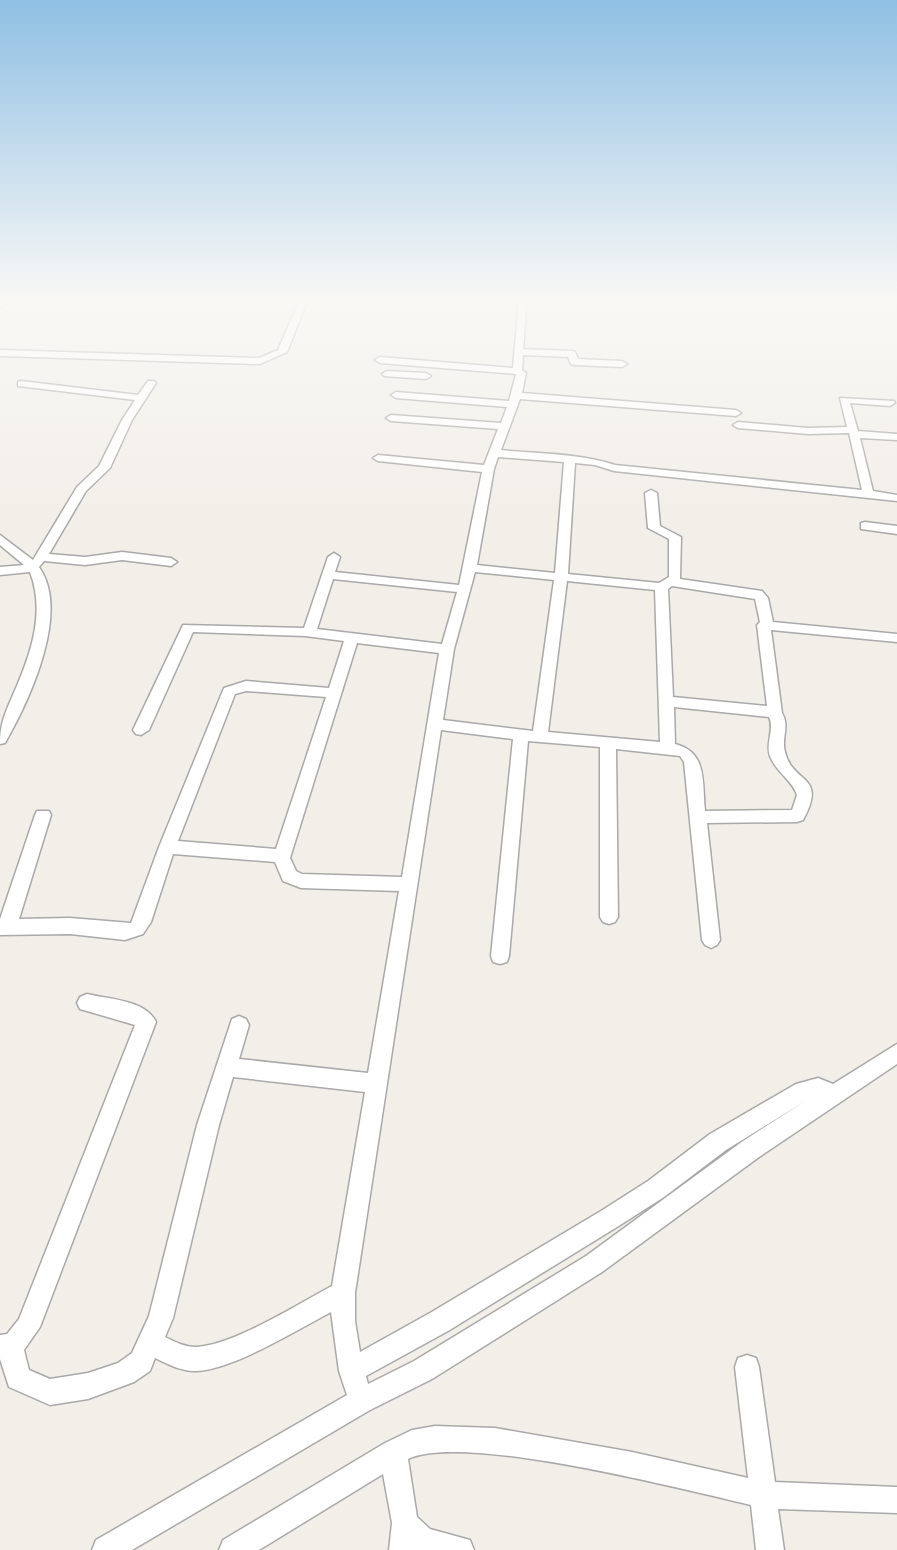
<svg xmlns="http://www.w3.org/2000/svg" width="897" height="1550" viewBox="0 0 897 1550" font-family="Arial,sans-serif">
<rect width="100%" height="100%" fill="#f2efe9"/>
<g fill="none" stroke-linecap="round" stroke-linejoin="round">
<defs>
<g id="street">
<path d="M9,299l-9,9v-9z"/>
<path d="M300,299h8l-21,53 -27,12 -260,-8v-6l259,8 19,-8z"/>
<path d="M519,299h8l-4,50 49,2 3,1 3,7 44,2 5,3 -5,3 -48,-2 -3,-1 -3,-7 -45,-2 -1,15 4,3 -4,20 214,17 5,3 -5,3 -216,-17 -19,51c38,4 78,3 114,15l247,25 -13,-57 -41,1 -70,-6 -5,-3 5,-3 70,6 39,-1 -7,-29 54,3 1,2 -5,3 -40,-3 8,28 39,3v6l-37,-2 13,53 24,4v6l-283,-30 -19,-6 -20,-2 -7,111 91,9 10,-6v-38l-21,-11 -3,-35 6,-3 6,3 3,33 21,11 -1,42 82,12 6,7 5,24 124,12v8l-126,-12 11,83c8,13 -1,25 3,39 8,33 43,22 18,68l-6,2 -90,1 13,117 -3,5 -6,3 -6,-3 -3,-5 -18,-178 -4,-6 -64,-7 2,168 -3,5 -6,2 -6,-2 -3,-5v-170l-72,-6 -19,215 -2,6 -7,2 -7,-2 -2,-6 22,-217 -72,-9 -86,563v28l5,31 70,-39 171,-102 47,-30 62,-47 86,-50 22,-6 15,6 64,-40v20l-138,93 -157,115 -170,107 -62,31 -238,140h-40l4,-10 251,-145 -8,-24 -8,-59c-34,18 -97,57 -134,59 -15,1 -29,-7 -42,-13l-5,13 -16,11 -46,17 -38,6 -41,-18 -9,-28v-24l7,-1 12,-15 116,-294 -55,-16 -3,-6 3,-6 7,-3c21,5 59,6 69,28l-116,305 -16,23 5,20 21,9 38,-6 30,-10 14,-10 17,-37 48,-191 35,-106 7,-3 7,3 3,6 -10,34 129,14 31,-182 -98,-3 -18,-7 -8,-19 -102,-8 -22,68 -8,12 -18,6 -55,-6 -70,1v-16l35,-104 2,-4h12l2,4 -32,104 51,-1 61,5 28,-76 65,-159 22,-7 83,7 15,-47 -39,-5 -112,-4 -44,98 -8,5 -5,-1 -3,-4 50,-105 121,3 24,-71 6,-4 6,4 -5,15 124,13 23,-113 -104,-11 -5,-3 5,-3 106,10 14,-36 -107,-8 -5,-3 5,-3 110,8 6,-16 -111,-9 -5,-3 5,-3 113,9 7,-27 -136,-11 -5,-3 5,-3 133,11zM498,457l66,5 -9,111 -78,-8 17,-96zM475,572l79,8 -21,151 -90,-11 11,-71zM333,579l124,13 -15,52 -125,-15zM567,581l88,9 5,152 -112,-10zM672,586l83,13 5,23 -3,3 10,81 -94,-9 -5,-108zM357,643l82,10 -37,224 -100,-3 -6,-3 -6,-13zM246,691l80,6 -50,152 -98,-8 57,-147zM674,707l95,10c6,12 -4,26 1,39 6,16 22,24 27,39l-5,15 -87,1c-3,-28 3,-59 -30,-67zM233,1077l132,15 -33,194c-34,18 -98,59 -136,61 -11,0 -21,-5 -31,-10l8,-19 46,-193zM807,1100l-64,41 -157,115 -172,105 -46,23 -2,-8 82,-45 169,-104 47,-30 62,-47z"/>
<path d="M387,371l39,2 5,3 -5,3 -42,-3 -2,-2z"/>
<path d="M21,381l117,14 10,-14h6l2,2 -24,37 -22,48 -24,23 -37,63 36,3 37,-5 49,6 6,4 -6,4 -49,-6 -37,5 -41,-4 -5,6c32,45 -10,134 -34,176l-5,1c0,-23 7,-35 16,-56 16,-37 29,-77 14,-116l-30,3v-8l24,-2 -24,-20v-10l33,25 44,-73 22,-21 23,-46 13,-20 -117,-14v-4z"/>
<path d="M865,522l32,4v8l-36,-5v-6z"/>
<path d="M747,1355l9,3 3,9 16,115 122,5v26l-119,-4 6,41h-28l-5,-45c-65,-15 -290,-73 -343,-46l9,58 13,12 40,11 4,10h-85l3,-27 -9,-49 -124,76h-40l4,-10 162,-97 27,-13 23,-4 60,2 137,24 116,26 -13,-111 3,-9z"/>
</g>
</defs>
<use href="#street" stroke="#a9a9a9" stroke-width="3"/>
<use href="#street" fill="#fff" fill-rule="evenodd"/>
</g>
<linearGradient id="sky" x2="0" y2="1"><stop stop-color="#8fc0e4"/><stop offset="0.58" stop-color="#f9f8f5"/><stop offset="1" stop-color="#f9f8f5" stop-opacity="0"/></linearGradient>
<rect width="897" height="516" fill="url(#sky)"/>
</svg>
